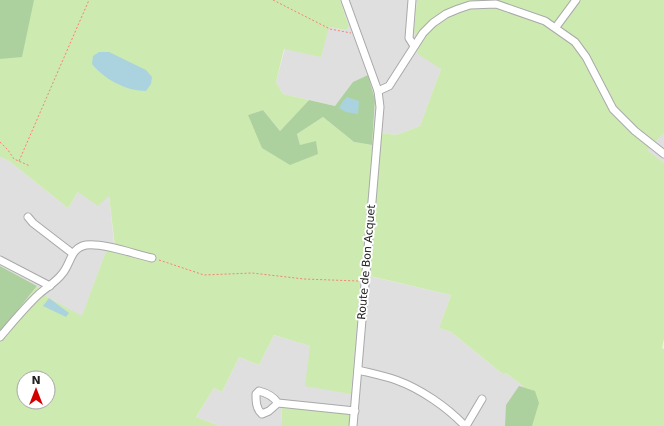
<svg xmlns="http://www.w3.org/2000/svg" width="664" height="426" viewBox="0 0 664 426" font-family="'DejaVu Sans',sans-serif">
<rect width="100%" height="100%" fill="#f2efe9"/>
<g fill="#e0dfdf">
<path d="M340,0h77l-3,30 27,39 -21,57 -24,9 -23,-3 2,-32 -35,1 -5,5 -52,-12 -7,-12 9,-34 44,-21 17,3 3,-3z"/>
<path d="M664,133v30l-18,-13z"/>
<path d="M0,157l9,4 59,47 10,-16 31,4 6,56 -9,-1 -24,66 -35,-20 -10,-11 -37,-20z"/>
<path d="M360,274l91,21 -12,33 12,4 53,43 2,-2 17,13 3,40h-177l1,-11 -68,-8 -1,19h-61l-24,-9 18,-29 8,4 17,-35 20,8 15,-30 36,11 41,48z"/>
</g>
<g fill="#cdebb0" fill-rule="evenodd">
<path d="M0,0h340l9,27 -3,3 -17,-3 -8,30 -37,-8 -8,33 7,12 26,6 -29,31 -17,-21 -15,5 52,30 -3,-11 26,-17 31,25 18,3 1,-13 23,3 24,-9 21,-57 -23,-15 -4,-24 3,-30h247v133l-17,17 17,13v176l-2,9 2,1v77h-138l-13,-22 10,-18 -17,-13 -2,2 -53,-43 -12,-4 12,-33 -90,-21 -10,120 -46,-8 5,-40 -36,-11 -15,30 -20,-8 -17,35 -8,-4 -18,29 24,9h-220v-94l37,-46 10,11 35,19 24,-65 9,1v-5l-6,-51 -11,10 -20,-14 -10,16 -59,-47 -9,-4zM24,378h24v24h-24z"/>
<path d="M282,407l68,7 -1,12h-68z"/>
</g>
<g fill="#add19e">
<path d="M0,0h34l-12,57 -22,2z"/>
<path d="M368,75l7,25 -3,45 -18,-3 -31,-25 -26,17 3,11 16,-4 2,13 -28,11 -28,-17 -14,-33 15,-5 17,21 29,-31 26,6 18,-24z"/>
<path d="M0,266l37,20 -37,46z"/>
<path d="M519,386l16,5 4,12 -7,23h-27l1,-21z"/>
</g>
<g fill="#aad3df">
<path d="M99,52h10l37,18 6,7 -1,7 -5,7c-20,0 -42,-12 -54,-27l1,-8z"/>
<path d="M347,97l12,4 -1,13 -12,-2 -7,-4 4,-7z"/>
<path d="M49,298l20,15 -3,4 -23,-11z"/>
</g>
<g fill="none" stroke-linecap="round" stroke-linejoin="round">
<defs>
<g id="minor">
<path d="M345,0l33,91 2,16 -27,319"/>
<path d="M412,0l-3,38 5,8"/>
<path d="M556,27l20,-27"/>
<path d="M378,91l11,-5 34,-53 10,-10 13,-9 12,-5 12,-4 26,-1 49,17 30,21 11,15 27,52 22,22 29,23"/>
<path d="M28,217l5,6 39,30"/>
<path d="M0,260l50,26"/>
<path d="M0,337c12,-14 25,-30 39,-43 8,-7 17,-12 23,-20 9,-10 8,-26 24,-29 18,-2 48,9 66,13"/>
<path d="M358,370c12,3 26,6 38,10 25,9 51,27 69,46"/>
<path d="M278,403l-9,8 -7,3c-6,-5 -6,-13 -6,-20l3,-3c8,2 14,5 19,12l77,8"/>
<path d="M466,426l16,-27"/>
</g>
</defs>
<use href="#minor" stroke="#a9a9a9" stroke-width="9"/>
<g stroke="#fa8072" stroke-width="1" stroke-dasharray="2 2" stroke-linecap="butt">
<path d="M273,0l57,29 21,4"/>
<path d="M0,142l8,8 6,9 16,7"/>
<path d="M19,161l70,-161"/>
<path d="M159,260l45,15 48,-2 52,6 54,2"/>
</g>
<use href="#minor" stroke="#fff" stroke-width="7"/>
</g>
<g text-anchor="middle" stroke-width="4" stroke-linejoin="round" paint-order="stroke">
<g font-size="11" fill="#222" stroke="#fff">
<text transform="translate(366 262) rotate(-85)" y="4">Route de Bon Acquet</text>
</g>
</g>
<g transform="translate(36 390)"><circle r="19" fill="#ffffff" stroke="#a7a7a7"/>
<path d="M0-3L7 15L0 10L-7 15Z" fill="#d40000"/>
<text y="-6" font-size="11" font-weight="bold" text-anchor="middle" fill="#222222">N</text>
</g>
</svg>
